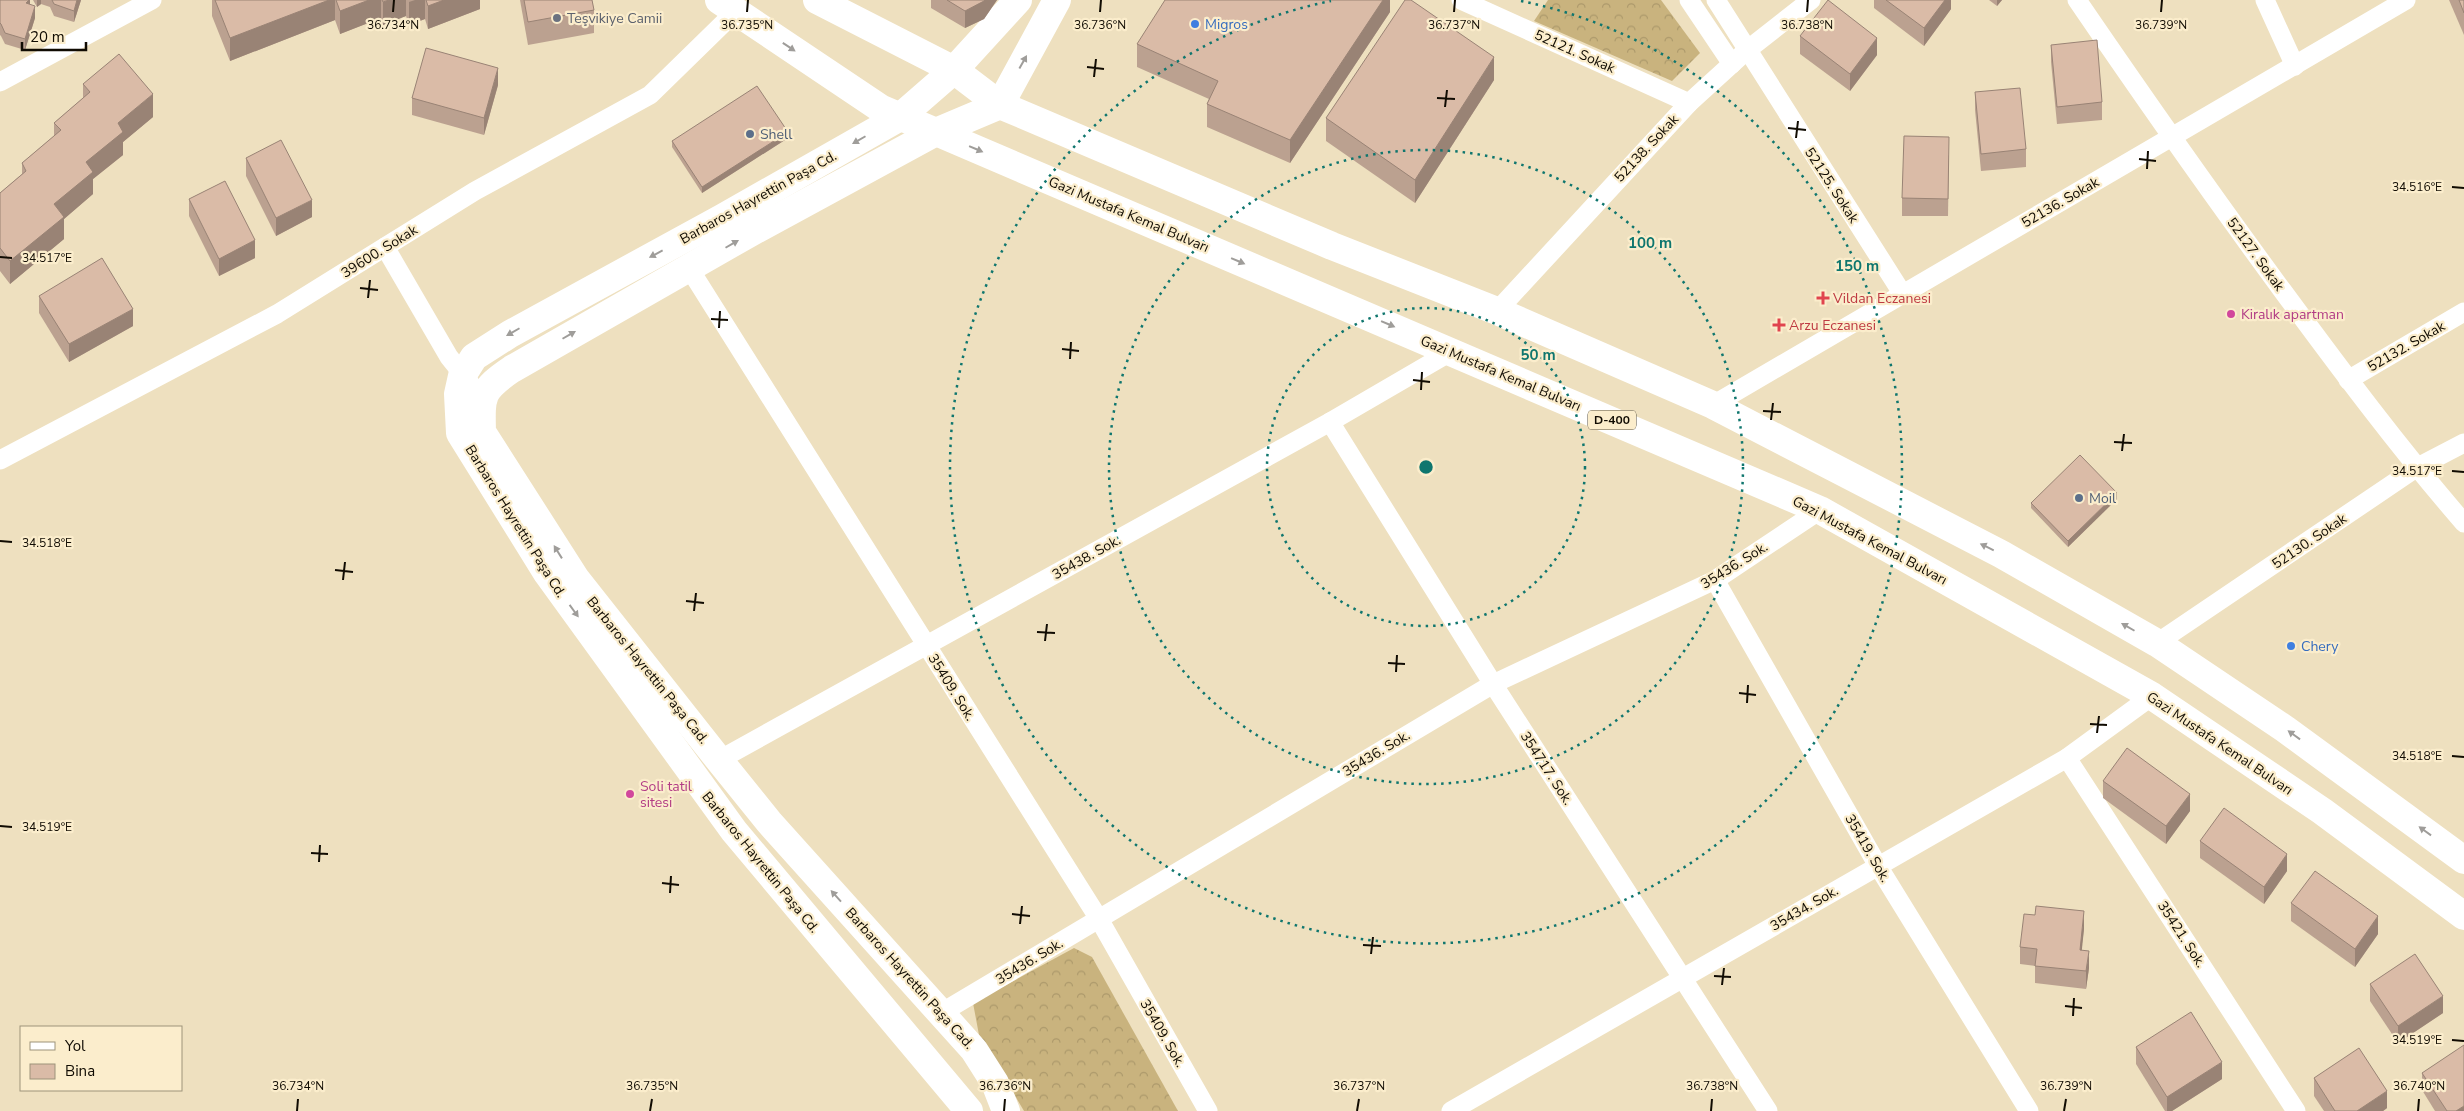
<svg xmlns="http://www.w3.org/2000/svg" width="2464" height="1111" viewBox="0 0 2464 1111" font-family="'Nunito Sans',sans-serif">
<defs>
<pattern id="forest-crowns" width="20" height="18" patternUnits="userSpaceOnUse" patternTransform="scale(1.25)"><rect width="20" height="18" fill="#c9b37e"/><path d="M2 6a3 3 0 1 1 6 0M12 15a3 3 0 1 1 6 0" fill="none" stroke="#ac996b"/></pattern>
</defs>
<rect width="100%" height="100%" fill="#eee0bf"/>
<g fill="url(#forest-crowns)">
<path d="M1548,0h113l39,53 -28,28 -138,-60z"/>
<path d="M1074,948l18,9 86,154h-154l-45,-76 -6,-32z"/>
</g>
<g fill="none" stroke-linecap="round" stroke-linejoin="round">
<g stroke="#fff" stroke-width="19">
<path d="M1461,0l228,103"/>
<path d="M1689,0l43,64"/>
<path d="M1716,0l186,293"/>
<path d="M2077,0c67,98 135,195 205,290 59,80 117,158 182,233"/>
<path d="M2265,0l30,66"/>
<path d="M0,82l152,-82"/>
<path d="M385,247l64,110 21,26"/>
<path d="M689,268l410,651 109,192"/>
<path d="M1497,311l192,-208 57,-52 65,-51"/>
<path d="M2348,380l116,-68"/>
<path d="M1713,405l693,-405"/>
<path d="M1330,422l163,262 275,427"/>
<path d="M0,460l277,-146 198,-123 175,-96 86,-84"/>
<path d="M1715,580l163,286 151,245"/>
<path d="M2157,643l259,-175 48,-25"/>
<path d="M2067,758l229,353"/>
<path d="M719,760l611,-338 122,-71"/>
<path d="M941,1013l552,-329 222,-104 105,-70"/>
<path d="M1451,1111l616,-353 85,-62"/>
</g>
<g stroke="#fff" stroke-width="28">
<path d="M969,1111l-235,-280 -187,-258 -87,-140 -2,-39 4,-18 12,-19 36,-23 212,-116 178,-101 54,-47 64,-70"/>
<path d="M1006,1111l-11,-28 -21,-33 -205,-228 -50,-62 -143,-181 -94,-147c-1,-37 -1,-42 30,-63l238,-136 186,-101 64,-27 57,-105"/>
</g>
<g stroke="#fff" stroke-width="28">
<path d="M719,0l161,108 940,402 332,186 170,115 142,105"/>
<path d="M817,0l137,70 46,35 332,141 165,65 216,94 288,149 156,89 128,86 179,131"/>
</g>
</g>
<g fill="#bba190">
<path d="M0,0h30v4l5,14 -10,32 -20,-6 -4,-8 -1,-1z"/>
<path d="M33,0h48l-7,22 -20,-6 -4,-9 -9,-3 -4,3z"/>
<path d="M212,0h268v9l-52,20 -3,-10 -16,6 -3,-9 -23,9 -2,-7 -41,16 -5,-14 -105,41 -18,-45z"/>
<path d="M520,0h72l2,10v23l-66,12z"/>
<path d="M931,0h66l-13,19 -19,9 -34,-20z"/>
<path d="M1390,0v12l-100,151 -83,-36v-23l2,-5 -72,-32v-23z"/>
<path d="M1874,0h77v9l-27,37 -50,-38z"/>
<path d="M1989,0h13l-5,6z"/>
<path d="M2449,0h15v35z"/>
<path d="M1800,36l77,19 -27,36 -50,-37z"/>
<path d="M2051,45l51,57v18l-45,4 -6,-62z"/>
<path d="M1494,80l-79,123 -89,-62v-23z"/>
<path d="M83,84l70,33 -30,25v13l-30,24v15l-29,25v20l-54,45 -10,-13v-78l22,-19v-11l32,-27v-13l29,-25z"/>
<path d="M498,85l-14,50 -72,-20v-17z"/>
<path d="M1975,92l51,57v18l-45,4 -6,-61z"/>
<path d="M788,138l-86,55 -30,-46v-6z"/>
<path d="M1949,155l-1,61h-46v-18z"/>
<path d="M246,158l66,59 -36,19 -30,-60z"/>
<path d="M189,199l66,59 -36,18 -30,-60z"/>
<path d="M39,296l94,30 -64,36 -30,-49z"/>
<path d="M2117,499l-49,48 -37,-39v-5z"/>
<path d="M2103,781l87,30 -24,33 -63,-46z"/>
<path d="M2200,841l87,30 -23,33 -64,-46z"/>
<path d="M2291,903l87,31 -23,33 -64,-46z"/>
<path d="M2084,929l-3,21 8,18 -3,21 -51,-6v-17l-15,-2v-17z"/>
<path d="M2370,984l73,29 -45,30 -28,-42z"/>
<path d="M2136,1047l86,32 -50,32h-7l-29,-47z"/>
<path d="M2422,1073l42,38h-29l-13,-21z"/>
<path d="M2314,1078l73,30 -4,3h-59l-10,-15z"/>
</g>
<g fill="#998375">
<path d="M29,0h1v11l-4,-8z"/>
<path d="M37,0h4v4l-4,3z"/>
<path d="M77,0h4l-7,22v-11z"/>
<path d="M329,0h6v20l-105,41v-23z"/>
<path d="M369,0h12v18l-41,16v-23z"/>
<path d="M389,0h17v16l-23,9v-23z"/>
<path d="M415,0h10v19l-16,6v-23z"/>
<path d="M444,0h36v9l-52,20v-23z"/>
<path d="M985,0h12l-13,19 -19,9v-17z"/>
<path d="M1383,0h7v12l-100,151v-23z"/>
<path d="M1945,0h6v9l-27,37v-18z"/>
<path d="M1997,0h5l-5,6z"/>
<path d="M35,6v12l-10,32v-11z"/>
<path d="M1877,38v17l-27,36v-17z"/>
<path d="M1494,57v23l-79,123v-23z"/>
<path d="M498,68v17l-14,50v-17z"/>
<path d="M153,94v23l-30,25v13l-30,24v15l-29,25v20l-54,45v-23l76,-99 32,-39z"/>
<path d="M788,132v6l-86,55v-6z"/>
<path d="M312,200v17l-36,19v-18z"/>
<path d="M255,240v18l-36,18v-17z"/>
<path d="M133,309v17l-64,36v-18z"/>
<path d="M2117,493v6l-49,48v-6z"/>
<path d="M2190,794v17l-24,33v-18z"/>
<path d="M2287,854v17l-23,33v-17z"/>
<path d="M2084,911v18l-4,39v-18z"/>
<path d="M2378,916v18l-23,33v-18z"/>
<path d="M2089,951v17l-3,21v-18z"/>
<path d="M2443,996v17l-45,30v-17z"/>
<path d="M2222,1062v17l-50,32h-5v-14z"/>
<path d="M2387,1091v17l-4,3h-26z"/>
<path d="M2464,1106v5h-8z"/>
</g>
<g fill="#dabba7" stroke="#998375">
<path d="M0,0h29l-3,3 9,3 -10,33 -20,-6 -4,-9 -1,-1z"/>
<path d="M52,0h25l-3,11 -20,-7z"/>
<path d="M215,0h114l-99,38z"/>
<path d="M336,0h33l-29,11z"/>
<path d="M382,0h7l-6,2z"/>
<path d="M426,0h18l-16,6z"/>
<path d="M524,0h68l2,10 -66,12z"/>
<path d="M947,0h38l-1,1 -19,10z"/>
<path d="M1165,0h218l-93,140 -83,-36 11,-23 -81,-37z"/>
<path d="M1405,0h6l83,57 -79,123 -89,-62z"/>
<path d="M1828,0l49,38 -27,36 -50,-38z"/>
<path d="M1886,0h59l-21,28z"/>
<path d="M2459,0h5v13z"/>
<path d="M2097,40l5,62 -45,5 -6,-62z"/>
<path d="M426,48l72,20 -14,50 -72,-20z"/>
<path d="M119,54l34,40 -35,29 5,9 -37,30 7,10 -39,32 10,13 -54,44 -10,-13v-55l26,-22 -4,-8 39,-33 -7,-7 36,-31 -7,-8z"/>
<path d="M757,86l31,46 -86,55 -30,-46z"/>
<path d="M2020,88l6,61 -45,5 -6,-62z"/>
<path d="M1904,136l45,1 -1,62 -46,-1z"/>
<path d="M281,140l31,60 -36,18 -30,-60z"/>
<path d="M225,181l30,59 -36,19 -30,-60z"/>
<path d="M102,258l31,51 -64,35 -30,-48z"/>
<path d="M2080,455l37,38 -49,48 -37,-38z"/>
<path d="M2127,748l63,46 -24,32 -63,-45z"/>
<path d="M2224,808l63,46 -23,33 -64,-46z"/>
<path d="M2315,871l63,45 -23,33 -64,-46z"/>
<path d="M2036,906l48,5 -4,39 9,1 -3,20 -51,-5 2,-17 -17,-2 4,-33 11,1z"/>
<path d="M2415,954l28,42 -45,30 -28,-42z"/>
<path d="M2191,1012l31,50 -55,35 -31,-50z"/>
<path d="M2464,1045v61l-8,5h-9l-25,-38z"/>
<path d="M2359,1048l28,43 -30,20h-22l-21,-33z"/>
</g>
<defs><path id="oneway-solid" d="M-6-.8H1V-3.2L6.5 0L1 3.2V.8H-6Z" transform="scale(1.25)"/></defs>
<g fill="#9f9d9a">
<use href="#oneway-solid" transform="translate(789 47) rotate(34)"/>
<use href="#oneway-solid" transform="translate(1023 62) rotate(-61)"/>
<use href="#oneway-solid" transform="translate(859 140) rotate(150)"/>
<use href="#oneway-solid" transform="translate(976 149) rotate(23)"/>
<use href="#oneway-solid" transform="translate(732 244) rotate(-30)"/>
<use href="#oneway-solid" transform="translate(656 254) rotate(152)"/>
<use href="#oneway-solid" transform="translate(1238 261) rotate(23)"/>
<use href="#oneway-solid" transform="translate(1388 324) rotate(23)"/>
<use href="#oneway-solid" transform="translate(513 332) rotate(150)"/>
<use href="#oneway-solid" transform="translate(569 335) rotate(-30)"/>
<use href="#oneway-solid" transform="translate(1987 547) rotate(-154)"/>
<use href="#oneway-solid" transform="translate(558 552) rotate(-122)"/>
<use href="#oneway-solid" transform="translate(574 611) rotate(54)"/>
<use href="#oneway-solid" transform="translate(2128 627) rotate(-150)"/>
<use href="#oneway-solid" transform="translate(2294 735) rotate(-144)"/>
<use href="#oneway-solid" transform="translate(2425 831) rotate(-144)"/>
<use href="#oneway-solid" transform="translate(836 896) rotate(-132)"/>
</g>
<path fill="none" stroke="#100b02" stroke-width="2" d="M393,12l1,-12M747,12l1,-12M1100,12l1,-12M1454,12l1,-12M1807,12l1,-12M2161,12l1,-12M1087,67l17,2M1094,77l2,-18M1437,98l18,1M1445,107l2,-17M1788,128l18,2M1796,138l2,-17M2139,159l17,2M2147,169l1,-18M2452,187l12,1M0,257l12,1M360,288l18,2M368,298l2,-18M711,319l17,1M719,328l1,-17M1062,349l17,2M1070,359l1,-17M1413,380l17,2M1421,390l1,-18M1763,411l18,1M1771,420l2,-17M2114,442l18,1M2122,451l2,-17M2452,471l12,1M0,541l12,1M335,570l18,2M343,580l2,-18M686,601l18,2M694,611l2,-18M1037,632l18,1M1045,641l2,-17M1388,663l17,1M1396,672l1,-17M1739,693l17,2M1747,703l1,-18M2090,724l17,1M2097,733l2,-17M2452,756l12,1M0,826l12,1M311,853l17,1M319,862l1,-17M662,883l17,2M670,893l1,-17M1012,914l18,2M1020,924l2,-18M1363,945l18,1M1371,954l2,-17M1714,976l17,1M1722,985l2,-17M2065,1006l17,2M2073,1016l1,-18M2452,1040l12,1M297,1111l1,-12M650,1111l2,-12M1004,1111l1,-12M1357,1111l2,-12M1711,1111l1,-12M2064,1111l2,-12M2418,1111l1,-12"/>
<g fill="none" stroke="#0f766e" stroke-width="2.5" stroke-dasharray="2.5 5">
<circle cx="1426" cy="467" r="159"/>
<circle cx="1426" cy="467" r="317"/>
<path d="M1521 1A476 476 0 1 1 1331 1"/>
</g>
<circle fill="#6b7280" stroke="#fbedcc" stroke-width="2" cx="557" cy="18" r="5"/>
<g fill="#3f7fe0" stroke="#fbedcc" stroke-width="2">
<circle cx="1195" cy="24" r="5"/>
<circle cx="2291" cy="646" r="5"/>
</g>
<g fill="#5c6f8a" stroke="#fbedcc" stroke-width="2">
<circle cx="750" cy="134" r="5"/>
<circle cx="2079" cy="498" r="5"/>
</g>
<g fill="#e0444e" stroke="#fbedcc" stroke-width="2">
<path d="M1820.5 290.5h5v5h5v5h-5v5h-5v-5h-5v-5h5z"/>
<path d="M1776.5 317.5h5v5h5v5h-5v5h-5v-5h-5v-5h5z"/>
</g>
<g fill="#d1479c" stroke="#fbedcc" stroke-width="2">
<circle cx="2231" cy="314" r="5"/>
<circle cx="630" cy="794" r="5"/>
</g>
<g text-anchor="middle" stroke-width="4.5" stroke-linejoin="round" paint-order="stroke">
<rect fill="#fbedcc" stroke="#564f3f" stroke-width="1" x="1588" y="410.5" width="48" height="19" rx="4"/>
<g font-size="12" font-weight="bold" fill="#100b02">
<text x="1612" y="424">D-400</text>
</g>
<g font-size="14" fill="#5b616d" stroke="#fbedcc" text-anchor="start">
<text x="567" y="23">Teşvikiye Camii</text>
</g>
<g font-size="14" fill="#366cbe" stroke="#fbedcc" text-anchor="start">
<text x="1205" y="29">Migros</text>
<text x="2301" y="651">Chery</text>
</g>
<g font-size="14" fill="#100b02" stroke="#fbedcc">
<text transform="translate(1575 51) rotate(24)" y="5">52121. Sokak</text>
<text transform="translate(1646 148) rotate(-47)" y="5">52138. Sokak</text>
<text transform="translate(1832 185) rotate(57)" y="5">52125. Sokak</text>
<text transform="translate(758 197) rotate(-29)" y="5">Barbaros Hayrettin Paşa Cd.</text>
<text transform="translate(2060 202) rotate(-30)" y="5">52136. Sokak</text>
<text transform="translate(1129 214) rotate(23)" y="5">Gazi Mustafa Kemal Bulvarı</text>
<text transform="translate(379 251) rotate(-32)" y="5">39600. Sokak</text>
<text transform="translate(2256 254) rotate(54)" y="5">52127. Sokak</text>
<text transform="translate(2406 346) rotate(-30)" y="5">52132. Sokak</text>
<text transform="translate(1501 373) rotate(23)" y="5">Gazi Mustafa Kemal Bulvarı</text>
<text transform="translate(516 521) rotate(58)" y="5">Barbaros Hayrettin Paşa Cd.</text>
<text transform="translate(1870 540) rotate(28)" y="5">Gazi Mustafa Kemal Bulvarı</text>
<text transform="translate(2309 541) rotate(-34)" y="5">52130. Sokak</text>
<text transform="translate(1086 557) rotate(-29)" y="5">35438. Sok.</text>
<text transform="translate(1734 565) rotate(-32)" y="5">35436. Sok.</text>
<text transform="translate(648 670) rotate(51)" y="5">Barbaros Hayrettin Paşa Cad.</text>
<text transform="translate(952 687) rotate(58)" y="5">35409. Sok.</text>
<text transform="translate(2220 743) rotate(34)" y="5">Gazi Mustafa Kemal Bulvarı</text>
<text transform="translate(1376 753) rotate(-31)" y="5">35436. Sok.</text>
<text transform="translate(1547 768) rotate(57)" y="5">354717. Sok.</text>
<text transform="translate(1868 848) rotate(60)" y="5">35419. Sok.</text>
<text transform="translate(761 862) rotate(51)" y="5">Barbaros Hayrettin Paşa Cd.</text>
<text transform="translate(1804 908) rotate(-30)" y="5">35434. Sok.</text>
<text transform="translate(2182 934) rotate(57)" y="5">35421. Sok.</text>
<text transform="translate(1029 961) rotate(-31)" y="5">35436. Sok.</text>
<text transform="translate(910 978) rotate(48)" y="5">Barbaros Hayrettin Paşa Cad.</text>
<text transform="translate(1163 1033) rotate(60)" y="5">35409. Sok.</text>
</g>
<g font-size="14" fill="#4e5e75" stroke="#fbedcc" text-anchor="start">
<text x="760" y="139">Shell</text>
<text x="2089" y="503">Moil</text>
</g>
<g font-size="14" fill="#be3a42" stroke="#fbedcc" text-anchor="start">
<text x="1833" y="303">Vildan Eczanesi</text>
<text x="1789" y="330">Arzu Eczanesi</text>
</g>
<g font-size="14" fill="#b23c85" stroke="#fbedcc" text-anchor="start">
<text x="2241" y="319">Kiralık apartman</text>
<text x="640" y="791">Soli tatil<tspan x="640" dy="16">sitesi</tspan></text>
</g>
</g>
<g font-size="12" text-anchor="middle" fill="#100b02" stroke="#fbedcc" stroke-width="4.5" stroke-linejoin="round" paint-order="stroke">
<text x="393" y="29">36.734°N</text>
<text x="747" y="29">36.735°N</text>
<text x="1100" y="29">36.736°N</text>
<text x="1454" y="29">36.737°N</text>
<text x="1807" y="29">36.738°N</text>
<text x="2161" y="29">36.739°N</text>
<text x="2417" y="191">34.516°E</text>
<text x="47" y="262">34.517°E</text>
<text x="2417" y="475">34.517°E</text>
<text x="47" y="547">34.518°E</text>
<text x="2417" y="760">34.518°E</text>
<text x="47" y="831">34.519°E</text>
<text x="2417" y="1044">34.519°E</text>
<text x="298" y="1090">36.734°N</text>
<text x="652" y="1090">36.735°N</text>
<text x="1005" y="1090">36.736°N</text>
<text x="1359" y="1090">36.737°N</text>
<text x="1712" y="1090">36.738°N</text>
<text x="2066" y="1090">36.739°N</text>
<text x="2419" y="1090">36.740°N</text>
</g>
<circle cx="1426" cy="467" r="8" fill="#0f766e" stroke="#fbedcc" stroke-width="2.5"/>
<g font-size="15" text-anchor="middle" font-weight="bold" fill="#0f766e" stroke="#fbedcc" stroke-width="4.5" stroke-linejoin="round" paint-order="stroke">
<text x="1650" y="248">100 m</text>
<text x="1857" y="271">150 m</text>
<text x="1538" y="360">50 m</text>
</g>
<rect x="20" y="1026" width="162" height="65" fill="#fbedcc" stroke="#9d937b"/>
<rect x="30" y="1042" width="25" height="8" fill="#ffffff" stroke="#9d937b"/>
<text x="65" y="1051" font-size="15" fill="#100b02">Yol</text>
<rect x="30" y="1064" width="25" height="15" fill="#dabba7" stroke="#9d937b"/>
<text x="65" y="1076" font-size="15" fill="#100b02">Bina</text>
<path d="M22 42v8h64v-8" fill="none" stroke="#100b02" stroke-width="2.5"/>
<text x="30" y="42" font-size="15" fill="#100b02" stroke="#fbedcc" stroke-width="4" paint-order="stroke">20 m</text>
</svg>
